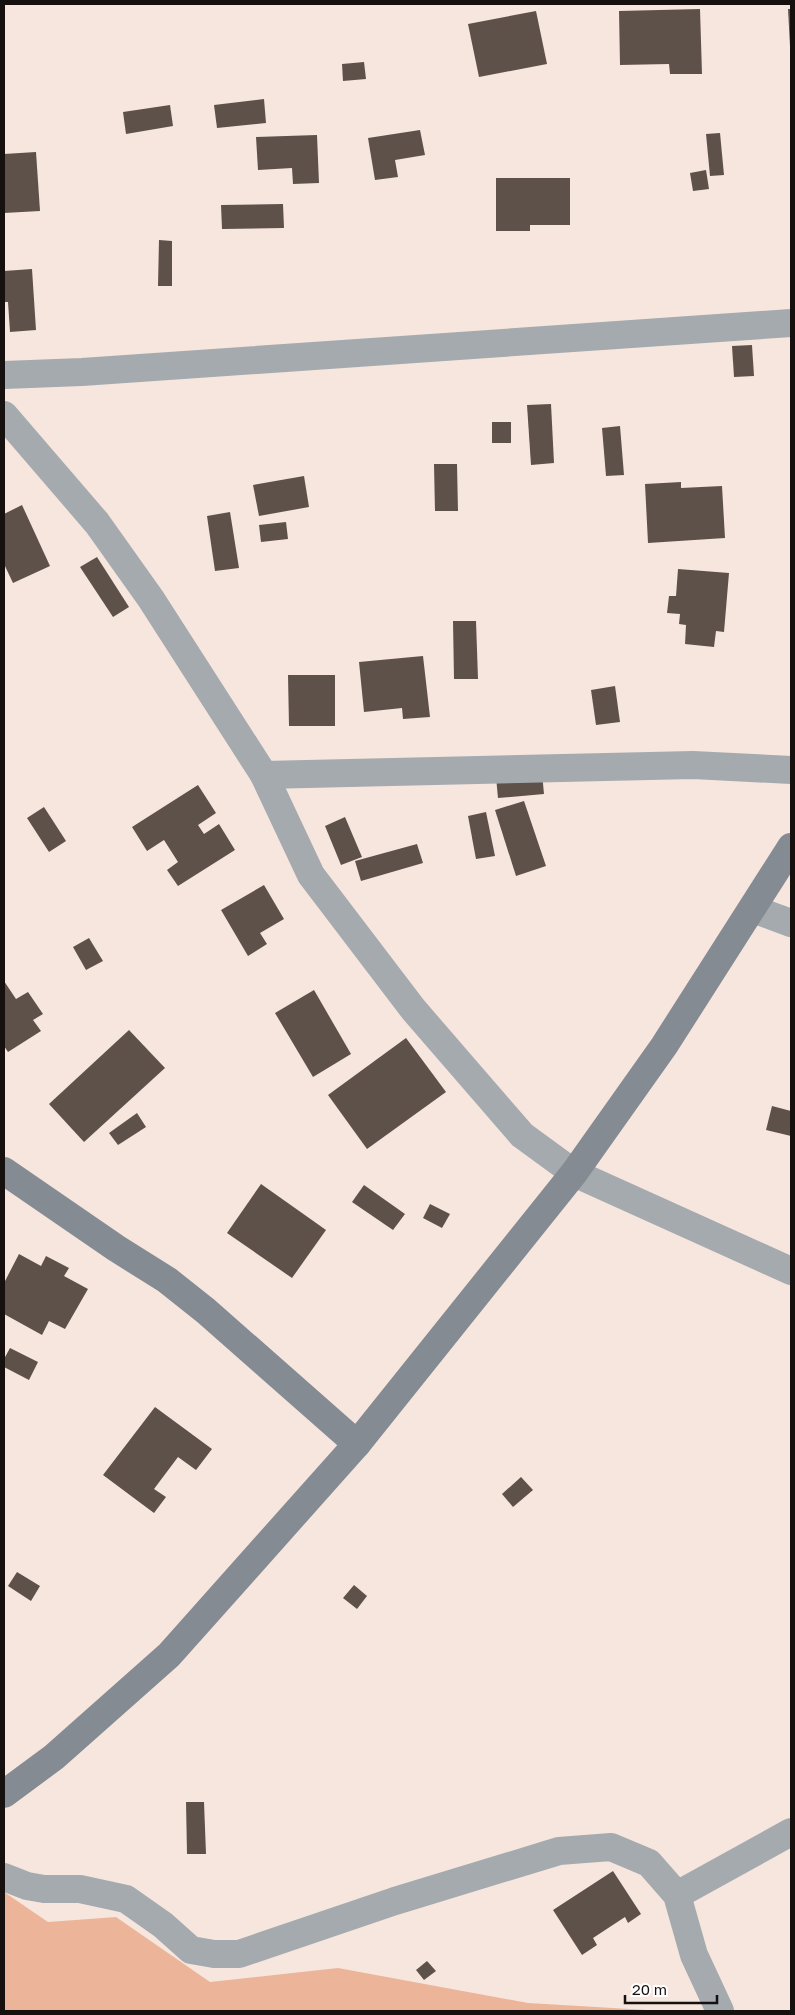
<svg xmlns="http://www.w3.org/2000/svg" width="795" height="2015" viewBox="0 0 795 2015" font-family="'Golos Text',sans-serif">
<rect width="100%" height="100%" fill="#f7e6de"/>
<path fill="#ecb599" d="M4,1892l44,30 68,-5 94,65 128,-14 190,35 136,8h-660z"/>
<g fill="#5e514a">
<path d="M700,9l2,65h-32l-1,-10 -49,1 -1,-54z"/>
<path d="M788,9h3v37h-1z"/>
<path d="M536,11l11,53 -68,13 -11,-53z"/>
<path d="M364,62l2,17 -23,2 -1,-17z"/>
<path d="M264,99l2,24 -49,5 -3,-23z"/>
<path d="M170,105l3,21 -47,8 -3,-22z"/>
<path d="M420,130l5,25 -30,5 3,17 -23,3 -7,-42z"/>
<path d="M720,133l4,42 -14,1 -4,-42z"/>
<path d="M317,135l2,48 -26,1 -1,-16 -34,2 -2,-33z"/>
<path d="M36,152l4,59 -36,2v-59z"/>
<path d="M706,170l3,19 -16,2 -3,-18z"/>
<path d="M496,178h74v47h-40v6h-34z"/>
<path d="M283,204l1,24 -62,1 -1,-24z"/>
<path d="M159,240l13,1v45h-14z"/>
<path d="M32,269l4,61 -26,2 -2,-30h-4v-31z"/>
<path d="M752,345l2,31 -20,1 -2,-31z"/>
<path d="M551,404l3,59 -23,2 -4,-60z"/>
<rect x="492" y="422" width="19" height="21"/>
<path d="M620,426l4,49 -18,1 -4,-48z"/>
<path d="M434,464h23l1,47h-23z"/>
<path d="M304,476l5,31 -50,9 -6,-31z"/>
<path d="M681,482v6l41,-2 3,52 -77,5 -3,-59z"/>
<path d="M22,505l28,61 -37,17 -9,-19v-50z"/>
<path d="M230,512l9,56 -24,3 -8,-55z"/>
<path d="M286,522l2,17 -27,3 -2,-17z"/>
<path d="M97,557l32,50 -16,10 -33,-50z"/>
<path d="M678,569l51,4 -5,59 -8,-1 -2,16 -29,-3 1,-19 -7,-1 1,-10 -13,-1 2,-17h7z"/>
<path d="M453,621h23l2,58h-24z"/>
<path d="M423,656l7,61 -27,2 -1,-11 -38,4 -5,-50z"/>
<path d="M288,675h47v51h-46z"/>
<path d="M615,686l5,36 -24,3 -5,-35z"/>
<path d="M542,773l2,21 -46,4 -2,-21z"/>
<path d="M198,785l18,28 -18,12 6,9 15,-10 16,26 -57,36 -11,-16 11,-8 -14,-22 -17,11 -15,-24z"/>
<path d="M524,801l22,65 -30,10 -21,-66z"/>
<path d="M44,807l22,34 -17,11 -22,-34z"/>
<path d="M486,812l9,44 -19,3 -8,-43z"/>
<path d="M345,817l17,40 -21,8 -16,-39z"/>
<path d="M417,844l6,19 -62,18 -6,-20z"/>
<path d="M264,885l20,34 -24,14 7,11 -19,12 -27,-46z"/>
<path d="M89,938l14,23 -17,9 -13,-23z"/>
<path d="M4,981l12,18 12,-7 15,22 -10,6 8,11 -33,21 -4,-6z"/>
<path d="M314,990l37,64 -38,23 -38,-64z"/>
<path d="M129,1030l36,38 -81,74 -35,-38z"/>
<path d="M406,1038l40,54 -79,57 -39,-54z"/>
<path d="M772,1106l19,5v25l-25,-6z"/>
<path d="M137,1113l9,14 -28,18 -9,-12z"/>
<path d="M261,1184l65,46 -34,48 -65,-45z"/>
<path d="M364,1185l41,29 -12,16 -41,-28z"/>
<path d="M430,1204l20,10 -8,14 -19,-10z"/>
<path d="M19,1254l22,12 5,-10 23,12 -5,8 24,13 -23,40 -16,-8 -7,14 -38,-21v-31z"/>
<path d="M10,1348l28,14 -9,18 -25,-13v-8z"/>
<path d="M155,1407l57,42 -16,21 -18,-13 -24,32 12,8 -12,16 -51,-38z"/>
<path d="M521,1477l12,13 -20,17 -11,-13z"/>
<path d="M17,1572l23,14 -9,15 -23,-15z"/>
<path d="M354,1585l13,11 -10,13 -14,-11z"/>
<path d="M186,1802h18l2,52h-19z"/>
<path d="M613,1871l28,43 -13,9 -3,-6 -32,21 4,7 -15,10 -29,-45z"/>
<path d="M427,1961l9,10 -12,9 -8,-10z"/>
</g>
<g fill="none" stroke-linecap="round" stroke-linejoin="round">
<g stroke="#a5aaaf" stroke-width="28">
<path d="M4,375l78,-3 709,-49"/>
<path d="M4,415l93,108 54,76 113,176 47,100 102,134 109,126 52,38 217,98"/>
<path d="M264,775l429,-10 98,5"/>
<path d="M753,909l38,14"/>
<path d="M4,1877l23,9 17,3h36l46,10 37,26 28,25 23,4h25l156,-53 164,-50 52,-4 38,16 28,32 17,60 26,56"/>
<path d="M677,1895l114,-63"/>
</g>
<g stroke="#848b93" stroke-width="28">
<path d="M4,1171l112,77 51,32 39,31 151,133"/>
<path d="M4,1794l50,-37 115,-102 188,-211 217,-271 90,-127 127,-199"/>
</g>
</g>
<rect width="795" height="2015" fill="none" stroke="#16110e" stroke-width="10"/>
<path d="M625 1995v8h92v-8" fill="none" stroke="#16110e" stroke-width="2.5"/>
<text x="632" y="1995" font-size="15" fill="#16110e" stroke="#ffffff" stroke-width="4" paint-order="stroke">20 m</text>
</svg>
